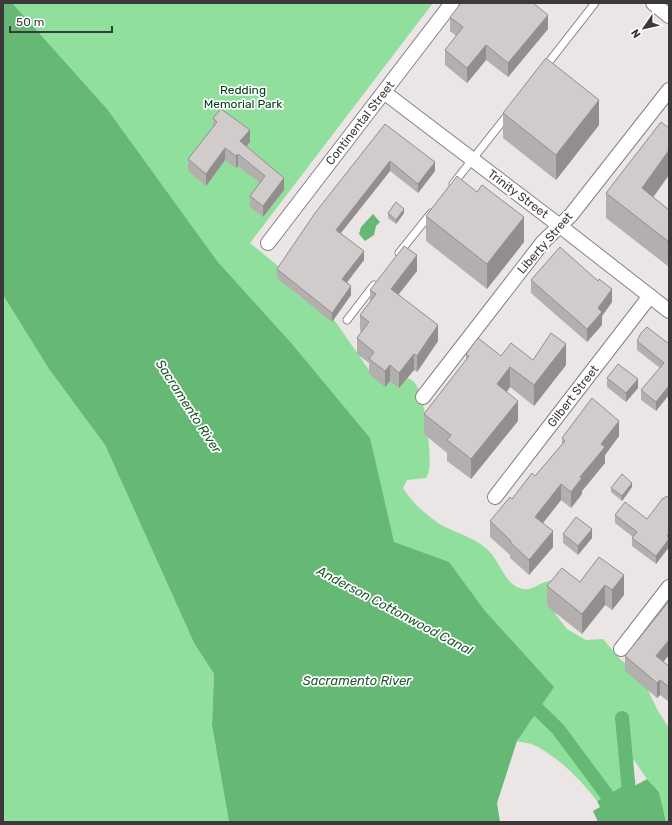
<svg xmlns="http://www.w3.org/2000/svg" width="672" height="825" viewBox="0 0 672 825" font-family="Rubik,sans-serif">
<rect width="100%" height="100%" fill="#ebe5e5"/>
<g fill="#91df9d">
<path d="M3,3h430l-183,240 28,23 20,29 37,26 36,52c12,1 33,0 42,8 12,9 19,74 16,89 0,3 -2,6 -3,8l-19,2 -4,8c8,14 25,29 40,38 16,8 33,12 46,25 10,10 15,29 28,36 14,7 20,-4 32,-6 2,-1 6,0 9,0l-4,25 2,9 11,14 19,11 17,-1 18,21 15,12 10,14 12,25 11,17v94h-3l-1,-3 -6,-27 -12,-13 -13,-19 -14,2 3,12 5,9 -31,18c-16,-21 -36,-41 -59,-54 -6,-4 -14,-4 -21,-6l31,-46 -153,-143z"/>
<path d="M3,295l46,74 56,76 89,198 20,31 -2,51 17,97h-226z"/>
</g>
<g fill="#65b974">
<path d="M3,3h9l95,106 110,152 75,83 78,94 24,104 55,20 36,49 69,76 -37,54 -20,62 3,19h-271l-17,-97 2,-51 -20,-31 -89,-198 -56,-76 -46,-74z"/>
<path d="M373,214l7,8 -4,4 -2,9 -9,6 -6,-7 2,-7z"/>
<path d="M647,779l12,13 7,30h-68l-5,-11 7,-4 -3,-6 31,-18 3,5z"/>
</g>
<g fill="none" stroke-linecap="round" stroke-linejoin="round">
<g stroke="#65b974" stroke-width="14">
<path d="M525,697l33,32 69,93"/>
<path d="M622,718l8,84"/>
</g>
<defs>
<g id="lane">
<path d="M545,67l50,-64"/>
<path d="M453,184l56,-71"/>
<path d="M399,253l32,-40"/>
<path d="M347,320l27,-35"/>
</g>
<g id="street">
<path d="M653,3l16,13"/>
<path d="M385,93l175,133 109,85"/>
<path d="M268,243l184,-240"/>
<path d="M423,397l120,-155 28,-27 98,-125"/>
<path d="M495,497l155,-201"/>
<path d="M621,649l48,-62"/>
</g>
</defs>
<use href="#lane" stroke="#878281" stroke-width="9"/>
<use href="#street" stroke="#878281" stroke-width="16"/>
<use href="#lane" stroke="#fff" stroke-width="7"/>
<use href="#street" stroke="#fff" stroke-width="14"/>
</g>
<g fill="#b4afaf">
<path d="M450,17l98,12 -40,48 -22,-17 -19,23 -22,-18v-15l11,-14 -6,-5z"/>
<path d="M503,113l96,12 -43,55 -53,-42z"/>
<path d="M213,118l37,24 -4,4 38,44 -21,27 -13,-10v-11l10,-13 -22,-17 -2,2 -11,-8 -19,26 -18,-15v-12l25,-31z"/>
<path d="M385,124l50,47 -17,22 -28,-22 -49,62 23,27 -17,23 4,12 -19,27 -55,-44v-9z"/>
<path d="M477,192l47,50 -37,47 -61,-48v-25z"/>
<path d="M606,193l47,4 16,13v57l-63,-49z"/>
<path d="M388,213h16l-8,11 -8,-6z"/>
<path d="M417,271l-19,24 40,46 -21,31 -3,-2 -15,18 -9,-7 -5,6 -16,-13v-11l-12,-9v-16l4,-6 -1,-2v-15l10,-12v-13z"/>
<path d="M531,280l81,22 -10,14v9l-15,17 -56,-49z"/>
<path d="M637,341l32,3v53l-1,-1 -12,15 -15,-11v-10l19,-22 -23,-18z"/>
<path d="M466,354l35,2 32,4 33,5 -32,41 -24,-19 -3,5 11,29 -47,58 -24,-18v-8l-23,-19v-20l42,-54z"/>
<path d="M607,378l31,10 -12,14 -19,-15z"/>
<path d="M619,436l-14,19v8l-23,28v3l-11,14 -10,-8 -18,23 10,24 -24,28 -19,-17v-3l-20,-18v-16l45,-45 27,-31v-7z"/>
<path d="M632,487l-10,14 -11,-9v-4z"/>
<path d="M669,498v49l-13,17 -24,-18v-8l1,-1 -18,-14v-8l32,4 17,-20z"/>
<path d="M563,534l29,4 -14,17 -15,-12z"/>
<path d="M599,557l25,38 -12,15 -7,-5 -23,29 -35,-28v-20l33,-4z"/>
<path d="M669,601v54l-6,7 6,4v36l-9,-7 -3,3 -32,-27v-15z"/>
</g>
<g fill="#928e8e">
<path d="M548,15v14l-40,48v-14z"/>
<path d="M486,45v15l-19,23v-15z"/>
<path d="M599,100v25l-43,55v-25z"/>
<path d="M250,130v12l-10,11v-12z"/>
<path d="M225,148v12l-19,26v-12z"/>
<path d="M669,150v25l-27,38v-25z"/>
<path d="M238,154v12l-2,2v-12z"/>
<path d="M390,161v10l-54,68v-9z"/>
<path d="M435,162v9l-17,22v-9z"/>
<path d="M284,178v12l-21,27v-11z"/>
<path d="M404,209v4l-8,11v-4z"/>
<path d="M524,217v25l-37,47v-25z"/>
<path d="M364,251v9l-22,28v-9z"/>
<path d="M417,255v16l-26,33v-15z"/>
<path d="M351,286v9l-19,27v-9z"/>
<path d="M612,289v13l-10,14v9l-15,17v-13l11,-21z"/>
<path d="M438,325v16l-21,31v-16z"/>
<path d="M566,344v21l-32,41v-21z"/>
<path d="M414,354v16l-15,18v-15z"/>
<path d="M390,365v16l-5,6v-16z"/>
<path d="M510,367v20l-13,18v-21z"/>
<path d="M638,379v9l-12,14v-9z"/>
<path d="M668,387v9l-12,15v-9z"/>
<path d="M518,401v20l-47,58v-20z"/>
<path d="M619,421v15l-14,19v8l-23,28v3l-11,14v-16l30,-48z"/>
<path d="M632,483v4l-10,14v-5z"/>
<path d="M561,484v16l-26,33v-16z"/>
<path d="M592,529v9l-14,17v-9z"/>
<path d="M553,531v16l-24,28v-15z"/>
<path d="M669,533v14l-13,17v-8z"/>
<path d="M624,575v20l-12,15v-20z"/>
<path d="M605,585v20l-23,29v-20z"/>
<path d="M669,640v15l-13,16v-15z"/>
<path d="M660,680v15l-3,3v-15z"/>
</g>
<g fill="#d1cbcb" stroke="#928e8e">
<path d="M461,3h72l15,12 -40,48 -22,-18 -19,23 -22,-18 18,-23 -13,-10z"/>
<path d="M546,58l53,42 -43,55 -53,-42z"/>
<path d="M221,109l29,21 -10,11 44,37 -21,28 -13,-10 15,-20 -27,-22 -2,2 -11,-8 -19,26 -18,-15 29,-37 -4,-4z"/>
<path d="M661,122l8,6v22l-27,38 27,22v32l-63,-49z"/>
<path d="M385,124l50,38 -17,22 -28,-23 -54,69 28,21 -22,28 9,7 -19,27 -55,-44 38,-56z"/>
<path d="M457,176l20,16 5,-7 42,32 -37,47 -61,-48z"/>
<path d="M396,202l8,7 -8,11 -8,-7z"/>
<path d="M404,246l13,9 -26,34 47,36 -21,31 -3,-2 -15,19 -9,-8 -5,6 -16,-12 5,-7 -17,-14 12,-16 -9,-7 16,-21 -6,-4z"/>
<path d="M560,247l38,34 1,-2 13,10 -14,19 4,4 -15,17 -56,-49z"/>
<path d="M647,327l22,17v44l-1,-1 -12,15 -15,-12 23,-27 -27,-22 4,-8z"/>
<path d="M551,333l15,11 -32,41 -24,-18 -13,17 21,17 -47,58 -24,-19 4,-5 -27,-21 45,-58 -3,-2 12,-16 23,18 10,-13 22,17z"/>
<path d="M618,364l20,15 -12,14 -19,-15z"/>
<path d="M592,398l27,23 -18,23 4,3 -25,30 2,1 -11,14 -10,-8 -26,33 18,14 -24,29 -19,-18 1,-1 -21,-20 20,-24 2,2 20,-26 3,3 30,-35 -3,-3z"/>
<path d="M622,474l10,9 -10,13 -11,-8z"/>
<path d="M666,496l3,2v35l-2,3 2,1v2l-13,17 -24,-18 5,-6 -22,-17 10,-13 22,17 16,-21 1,1z"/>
<path d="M576,517l16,12 -14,17 -15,-12z"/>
<path d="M599,557l25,18 -12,15 -7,-5 -23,29 -35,-28 15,-18 18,14z"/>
<path d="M669,601v39l-13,16 13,10v21l-9,-7 -3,3 -32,-27z"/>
</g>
<g text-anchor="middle" stroke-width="3.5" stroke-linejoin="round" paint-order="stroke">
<g font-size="12" fill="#004013" stroke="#fff">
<text x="243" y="94">Redding<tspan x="243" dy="14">Memorial Park</tspan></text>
</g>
<g font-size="12" fill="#3b3939" stroke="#fff">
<text transform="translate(360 123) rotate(-52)" y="4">Continental Street</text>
<text transform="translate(518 194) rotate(37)" y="4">Trinity Street</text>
<text transform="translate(545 243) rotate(-49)" y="4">Liberty Street</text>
<text transform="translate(573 396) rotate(-52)" y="4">Gilbert Street</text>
</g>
<g font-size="13" font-style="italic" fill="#1f592c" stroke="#fff">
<text transform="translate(189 406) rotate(57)" y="5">Sacramento River</text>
<text transform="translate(395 610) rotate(28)" y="5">Anderson Cottonwood Canal</text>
<text x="357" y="685">Sacramento River</text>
</g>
</g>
<rect width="672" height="825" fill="none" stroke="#3b3939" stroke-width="8"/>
<g transform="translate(644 28) rotate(236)" stroke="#ffffff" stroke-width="3" paint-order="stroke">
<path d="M0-3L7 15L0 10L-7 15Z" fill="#3b3939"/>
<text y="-6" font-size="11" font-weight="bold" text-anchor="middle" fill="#3b3939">N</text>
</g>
<path d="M10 26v6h102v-6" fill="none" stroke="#3b3939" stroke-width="2"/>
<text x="16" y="26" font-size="12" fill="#3b3939" stroke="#ffffff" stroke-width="3" paint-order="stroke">50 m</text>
</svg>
